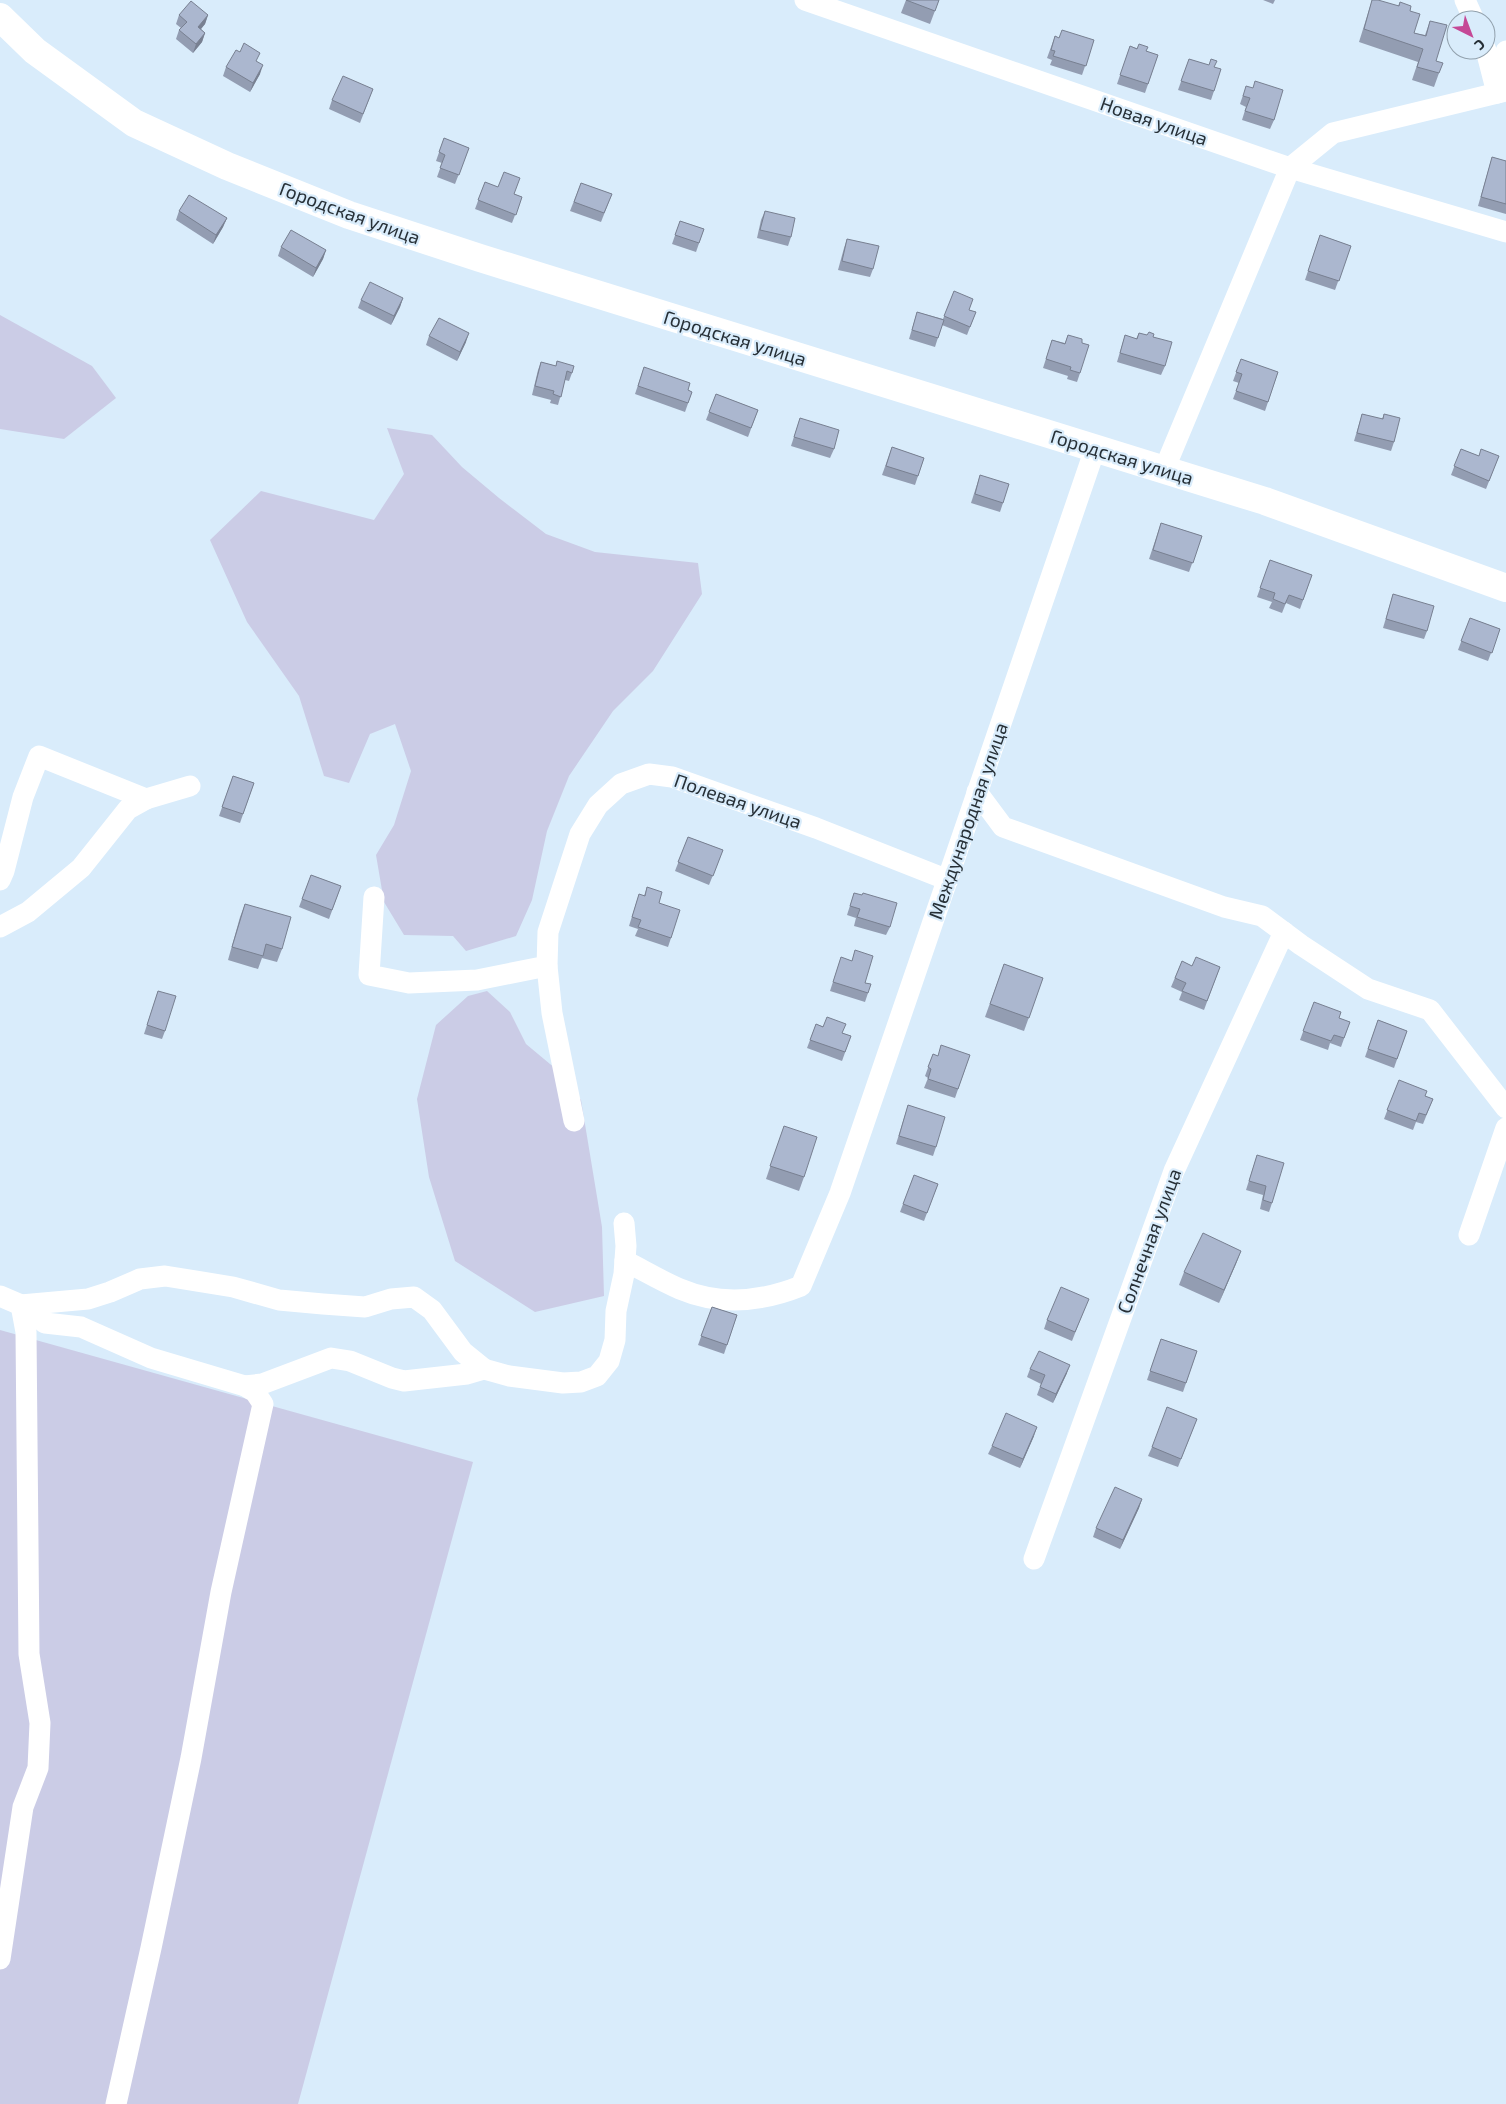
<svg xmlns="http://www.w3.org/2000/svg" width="1506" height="2104" viewBox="0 0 1506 2104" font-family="'Exo 2',sans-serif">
<rect width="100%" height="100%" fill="#d9ecfb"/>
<g fill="#cbcce6">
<path d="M0,315l92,51 24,32 -52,41 -64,-10z"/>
<path d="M387,428l45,7 30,32 37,31 47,36 49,18 103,11 4,31 -49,77 -40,40 -44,65 -22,55 -15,69 -16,36 -50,15 -13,-15 -49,-1 -20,-33 -8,-47 18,-30 17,-54 -16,-47 -25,10 -21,49 -25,-7 -25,-80 -52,-74 -37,-82 51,-49 113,29 30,-46z"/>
<path d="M487,991l23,21 16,32 30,25 25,31 21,127 2,69 -69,16 -80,-51 -26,-84 -12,-78 19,-74 32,-29z"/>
<path d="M0,1330l473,132 -175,642h-298z"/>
</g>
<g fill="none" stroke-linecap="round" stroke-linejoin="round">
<g stroke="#fff" stroke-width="21">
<path d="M805,0l485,168 216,64"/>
<path d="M1465,0l9,20"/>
<path d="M1486,50l11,43"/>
<path d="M1498,87l8,-36"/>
<path d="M1164,470l126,-302 43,-35 173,-42"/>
<path d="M977,792l26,35 221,80 38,9 39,29 67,44 62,21 76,98"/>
<path d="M0,880l4,-9 19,-74 16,-41 107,43 44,-13"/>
<path d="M374,897l-5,78 40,8 68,-3 70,-14 1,-34 32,-98 18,-29 23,-21 28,-10 23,3 144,51 132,52"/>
<path d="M0,927l28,-15 53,-44 47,-59 18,-10"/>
<path d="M547,966l5,47 22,108"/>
<path d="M1469,1235l37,-107"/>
<path d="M625,1261c18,9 36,20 55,28 40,17 81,13 121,-3l39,-93 255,-744"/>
<path d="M0,1296l21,9 24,18 36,4 70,31 94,28 10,6 8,12 -42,188 -30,166 -40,190 -35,156"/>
<path d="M245,1386l17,-2 69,-26 19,3 42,17 12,3 63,-7 17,-5 25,7 54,7 18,-1 16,-6 12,-15 6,-21 1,-29 8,-37 2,-28 -2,-23"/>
<path d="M1034,1559l140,-388 110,-239"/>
<path d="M0,1959l23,-152 15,-39 2,-45 -11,-69 -3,-322 -5,-27 67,-6 22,-7 30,-13 25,-3 68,11 46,13 44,4 42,3 26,-8 23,-2 18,13 31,42 21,17"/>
</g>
<path stroke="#fff" stroke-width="28" d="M0,17l35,34 99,72 93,43 122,49 131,43 785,243 241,87"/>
</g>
<g fill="#939db2">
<path d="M906,0h33l-9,24 -29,-11z"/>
<path d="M1263,0h12l-2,4z"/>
<path d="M1372,0l26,6 2,-4 10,9 4,22 11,2 5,-14 6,40 3,12 -5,14 -22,-7 6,-18 -59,-20z"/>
<path d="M179,15h29l-3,9 -4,5 4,4 -3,9 -9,11 -17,-14 3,-9 2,-2 -5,-4z"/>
<path d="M1055,36l4,2 35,2 -12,35 -32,-10 2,-5 -5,-2z"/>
<path d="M1130,46l28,9 -13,38 -28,-9z"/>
<path d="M1189,59l25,8v24l-3,9 -33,-10z"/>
<path d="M257,62l3,12 -10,18 -27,-16 3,-9z"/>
<path d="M1253,88l21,32 -4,9 -28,-9 4,-13 -6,-3 3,-9z"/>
<path d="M373,89l-13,34 -31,-14 3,-9z"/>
<path d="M444,138l25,10 -14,36 -18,-7 5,-14 -6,-2z"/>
<path d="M1492,157l14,4v53l-28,-8z"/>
<path d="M485,182l37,15 -10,26 -37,-14z"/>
<path d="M581,183l31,11 -11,28 -31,-11z"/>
<path d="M179,211l48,7 -4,9 -10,17 -37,-24z"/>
<path d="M765,211l26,26 -3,9 -31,-8 4,-18z"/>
<path d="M680,221l24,8 -8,23 -24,-8z"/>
<path d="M1320,235l31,11 -16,44 -30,-10z"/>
<path d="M847,239l26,30 -3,8 -32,-7 6,-22z"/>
<path d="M281,247l45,3 -3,9 -10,18 -35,-21z"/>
<path d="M954,291l15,19 7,2 -9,23 -25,-10 -7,22 -26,-8 8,-27 26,7z"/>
<path d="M403,298l-3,9 -9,18 -33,-17 3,-8z"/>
<path d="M1139,333l14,4 12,29 -4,9 -44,-13 8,-27 11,4z"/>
<path d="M1068,335l14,8 -2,30 -3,9 -10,-3 1,-3 -25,-8 9,-28 13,3z"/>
<path d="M429,336l37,6 -9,19 -31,-16z"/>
<path d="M1241,359l37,13 -13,39 -32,-12 6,-16 -6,-2z"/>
<path d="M557,361l15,12 -3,8 -4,-1 -7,25 -8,-2 1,-3 -19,-5 6,-25 3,-8 15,4z"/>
<path d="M644,367l48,25 -7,20 -50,-18z"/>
<path d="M716,394l42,16 -10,27 -42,-17z"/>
<path d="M1362,414l20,5 2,-5 10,28 -3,9 -37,-10z"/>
<path d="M800,418l34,31 -4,9 -39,-12z"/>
<path d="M892,447l32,11 -9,27 -33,-10z"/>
<path d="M1461,449l18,7h20l-13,33 -35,-14z"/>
<path d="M980,475l23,28 -3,9 -29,-9z"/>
<path d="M1161,523l41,13 -13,36 -40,-13z"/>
<path d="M1270,560l42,15 -12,34 -14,-6 -4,10 -13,-5 3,-6 -15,-5z"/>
<path d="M1393,594l34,37 -3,8 -41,-11z"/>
<path d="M1470,618l30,11 -12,32 -30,-11z"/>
<path d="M233,776l21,7 -14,40 -21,-7z"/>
<path d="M688,837l35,13 -14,35 -34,-14z"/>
<path d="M311,875l30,11 -12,33 -30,-12z"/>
<path d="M647,887l12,16 12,35 -3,9 -33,-11 3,-7 -9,-3 10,-32 5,2z"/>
<path d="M854,893l36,34 -4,8 -32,-9 2,-8 -9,-3z"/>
<path d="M245,904l37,45 -5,13 -15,-4 -4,11 -30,-9 12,-43z"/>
<path d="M855,950l13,43 -3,9 -35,-11 11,-34 11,4z"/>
<path d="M1182,961l10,5 28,1 -16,43 -25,-10 3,-8 -11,-5z"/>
<path d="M1004,964l39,14 -19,53 -39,-14z"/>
<path d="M158,991l7,40 -3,8 -18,-5z"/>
<path d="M1314,1002l25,16 11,4 -9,25 -11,-4 -2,7 -28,-10z"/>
<path d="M1378,1020l29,11 -13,37 -29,-11z"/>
<path d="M816,1024l35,12 -9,25 -35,-13z"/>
<path d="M933,1054l4,2 33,-1 -15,43 -31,-10 4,-10 -3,-2z"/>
<path d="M1399,1080l26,16 8,3 -10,25 -7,-2 -3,8 -29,-11z"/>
<path d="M908,1105l28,42 -3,9 -37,-12z"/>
<path d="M784,1126l20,51 -5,14 -33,-12z"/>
<path d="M1257,1155l15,48 -3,9 -9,-3 3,-14 -17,-5z"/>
<path d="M914,1175l24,9 -14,37 -24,-9z"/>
<path d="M1241,1251l-22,52 -40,-18 5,-13z"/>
<path d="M712,1307l25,8 -13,39 -26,-9z"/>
<path d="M1085,1308l-13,33 -28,-12 3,-9z"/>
<path d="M1161,1339l36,12 -14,41 -36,-12z"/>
<path d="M1030,1369l37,4 -14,30 -16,-8 4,-11 -14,-7z"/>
<path d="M1197,1419l-19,48 -30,-11 4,-9z"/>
<path d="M1034,1436l-14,32 -32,-14 4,-8z"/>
<path d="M1142,1499l-3,9 -19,41 -27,-12 3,-9z"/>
</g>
<g fill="#788091">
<path d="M208,15l-3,9 -10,12 3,-9z"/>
<path d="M205,33l-3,9 -9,11 3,-9z"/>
<path d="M263,65l-3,9 -10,18 3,-9z"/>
<path d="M227,218l-4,9 -10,17 3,-9z"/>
<path d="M326,250l-3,9 -10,18 3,-9z"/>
<path d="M403,298l-3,9 -9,18 3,-9z"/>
<path d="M469,333l-3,9 -9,19 3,-9z"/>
<path d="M1241,1251l-5,13 -17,39 5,-13z"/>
<path d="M1070,1365l-3,8 -14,30 3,-9z"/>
<path d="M1037,1427l-3,9 -14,32 3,-9z"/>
<path d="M1142,1499l-3,9 -19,41 3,-9z"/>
</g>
<g fill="#abb7cf" stroke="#788091">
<path d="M906,0h33l-4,11z"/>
<path d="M1372,0h6l21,6 1,-4 11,4 -1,5 10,3 -6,19 12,3 4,-15 17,4 -11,36 7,2 -4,10 -22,-6 6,-18 -59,-20z"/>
<path d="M191,1l17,14 -10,12 7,6 -9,11 -17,-14 8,-8 -8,-7z"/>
<path d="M1062,30l32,10 -8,26 -33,-10 2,-5 -4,-1 4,-14 4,2z"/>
<path d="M244,43l16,10 -4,8 7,4 -10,18 -27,-16 10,-17 4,2z"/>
<path d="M1139,44l9,3 -2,4 12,4 -10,29 -28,-9 10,-29 7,3z"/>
<path d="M1189,59l20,6 2,-6 6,2 -3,6 7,2 -7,22 -33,-10z"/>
<path d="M343,76l30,13 -10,25 -31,-14z"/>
<path d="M1255,81l28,9 -9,30 -29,-9 5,-13 -7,-2 3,-10 7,2z"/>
<path d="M444,138l25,10 -10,27 -19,-7 5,-13 -6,-3z"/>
<path d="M1492,157l14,4v43l-25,-7z"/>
<path d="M504,172l16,6 -6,16 8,3 -6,18 -38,-15 7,-18 13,5z"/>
<path d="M581,183l31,11 -8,19 -30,-11z"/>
<path d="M189,195l38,23 -11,17 -37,-24z"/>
<path d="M765,211l30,7 -4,19 -31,-7z"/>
<path d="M680,221l24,8 -5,14 -24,-8z"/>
<path d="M291,230l35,20 -10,18 -35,-21z"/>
<path d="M1320,235l31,11 -12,35 -31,-10z"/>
<path d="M847,239l32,7 -6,23 -31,-8z"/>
<path d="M370,282l33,16 -9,18 -33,-16z"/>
<path d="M954,291l19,8 -4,11 7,2 -6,15 -26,-11z"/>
<path d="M917,312l27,8 -6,18 -26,-8z"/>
<path d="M439,318l30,15 -9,19 -31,-16z"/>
<path d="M1149,332l5,2 -1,3 19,5 -7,24 -45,-13 5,-18 12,4 2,-6 8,2z"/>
<path d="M1068,335l14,4v4l7,2 -9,28 -10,-3 1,-3 -25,-8 6,-19 13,4z"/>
<path d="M1241,359l37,13 -10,30 -32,-11 6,-17 -6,-2z"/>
<path d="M557,361l17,5 -2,7 -5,-2 -6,26 -8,-3 1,-3 -19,-5 6,-24 15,4z"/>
<path d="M644,367l46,16 -2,7 4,2 -4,11 -50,-17z"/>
<path d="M716,394l42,16 -7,18 -42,-16z"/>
<path d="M1362,414l21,5 1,-5 16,4 -6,24 -37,-9z"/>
<path d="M800,418l39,12 -5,19 -40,-12z"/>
<path d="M892,447l32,11 -6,18 -32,-10z"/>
<path d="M1461,449l18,7 2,-7 18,7 -10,25 -35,-15z"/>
<path d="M980,475l29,9 -6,19 -28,-9z"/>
<path d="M1161,523l41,13 -9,27 -40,-13z"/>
<path d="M1270,560l42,15 -9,25 -14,-5 -4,9 -12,-5 2,-6 -15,-5z"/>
<path d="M1393,594l41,12 -7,25 -41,-12z"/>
<path d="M1470,618l30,11 -8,24 -31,-12z"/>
<path d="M233,776l21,7 -11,31 -21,-7z"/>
<path d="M688,837l35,13 -10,26 -35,-14z"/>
<path d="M311,875l30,11 -9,24 -30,-11z"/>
<path d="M647,887l15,5 -3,11 21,7 -9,28 -33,-11 3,-7 -9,-3 7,-23 6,2z"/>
<path d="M854,893l8,2 1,-2 34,10 -7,24 -33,-10 3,-8 -10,-3z"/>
<path d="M245,904l46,13 -9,32 -16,-5 -3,12 -31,-9z"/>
<path d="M855,950l18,6 -8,27 6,1 -3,9 -35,-11 8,-25 11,4z"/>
<path d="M1196,957l24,10 -13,34 -25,-10 4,-8 -11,-5 7,-17 10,5z"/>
<path d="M1004,964l39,14 -14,40 -39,-14z"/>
<path d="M158,991l18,5 -11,35 -18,-6z"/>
<path d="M1314,1002l27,10 -2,6 11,4 -6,16 -10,-3 -3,6 -28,-10z"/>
<path d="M827,1017l19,7 -4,9 9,3 -6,16 -35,-12 6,-16 7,3z"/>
<path d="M1378,1020l29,11 -10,28 -29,-10z"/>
<path d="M941,1045l29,10 -12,34 -30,-10 3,-10 -3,-2 5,-13 5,2z"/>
<path d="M1399,1080l28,11 -2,5 8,3 -7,16 -7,-2 -3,8 -29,-11z"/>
<path d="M908,1105l37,12 -9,30 -37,-11z"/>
<path d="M784,1126l33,11 -13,40 -34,-11z"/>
<path d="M1257,1155l27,8 -12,40 -9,-3 3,-14 -17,-5z"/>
<path d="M914,1175l24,9 -11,29 -24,-9z"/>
<path d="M1203,1233l38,18 -17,39 -40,-18z"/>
<path d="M1061,1287l28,12 -14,33 -28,-12z"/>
<path d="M712,1307l25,8 -10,30 -26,-9z"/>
<path d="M1161,1339l36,12 -11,32 -36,-12z"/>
<path d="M1039,1351l31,14 -14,29 -16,-7 5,-12 -15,-6z"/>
<path d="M1167,1407l30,12 -16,40 -29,-12z"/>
<path d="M1006,1413l31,14 -14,32 -31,-13z"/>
<path d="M1115,1487l27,12 -19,41 -27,-12z"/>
</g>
<g text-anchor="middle" stroke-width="4.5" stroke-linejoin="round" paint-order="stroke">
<g font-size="19" fill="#273037" stroke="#d9ecfb">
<text transform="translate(1154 121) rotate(19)" y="7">Новая улица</text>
<text transform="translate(350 213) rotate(20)" y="7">Городская улица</text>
<text transform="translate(735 338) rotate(17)" y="7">Городская улица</text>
<text transform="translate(1122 457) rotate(17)" y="7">Городская улица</text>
<text transform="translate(738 801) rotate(19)" y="7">Полевая улица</text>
<text transform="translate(968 821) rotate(-71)" y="7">Международная улица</text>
<text transform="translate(1149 1241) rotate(-70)" y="7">Солнечная улица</text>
</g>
</g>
<g transform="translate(1471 35) rotate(138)"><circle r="24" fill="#d9ecfb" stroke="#92a1ad"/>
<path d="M0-4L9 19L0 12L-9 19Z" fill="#c54896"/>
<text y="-8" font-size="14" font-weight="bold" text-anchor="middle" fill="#273037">С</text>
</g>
</svg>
